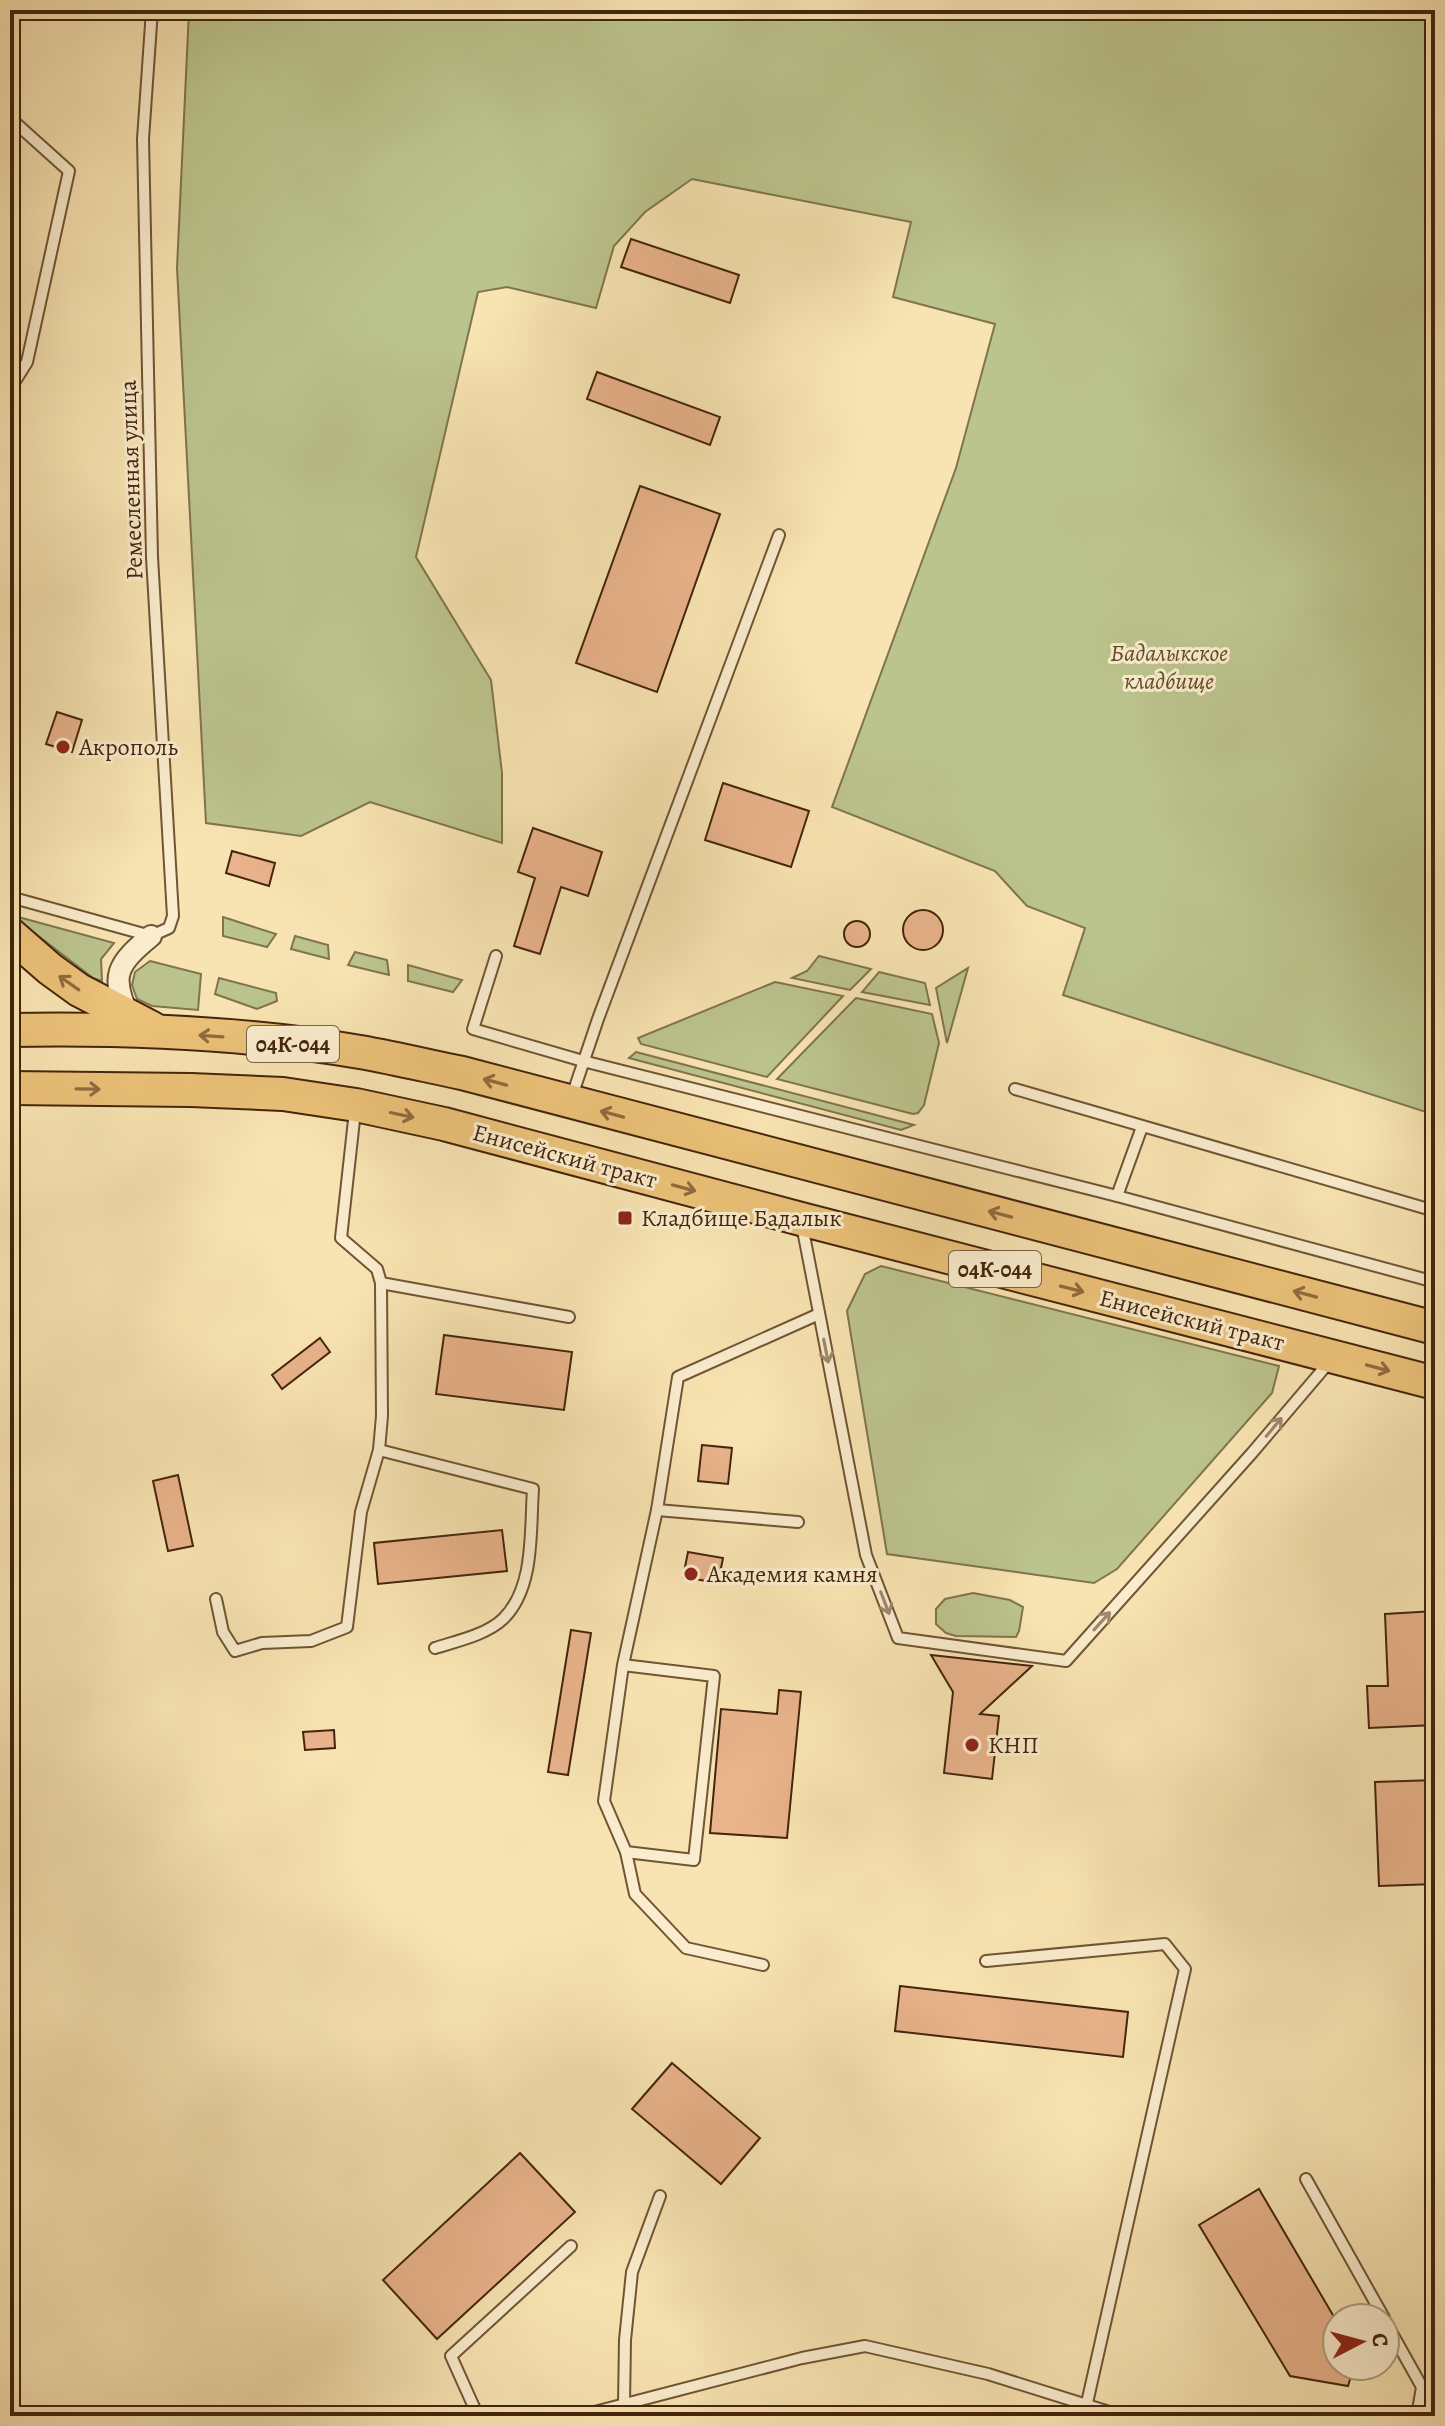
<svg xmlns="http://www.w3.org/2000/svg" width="1445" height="2426" viewBox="0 0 1445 2426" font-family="Alegreya,serif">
<rect width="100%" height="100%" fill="#f8e4b2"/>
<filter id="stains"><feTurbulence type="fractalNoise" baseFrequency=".0025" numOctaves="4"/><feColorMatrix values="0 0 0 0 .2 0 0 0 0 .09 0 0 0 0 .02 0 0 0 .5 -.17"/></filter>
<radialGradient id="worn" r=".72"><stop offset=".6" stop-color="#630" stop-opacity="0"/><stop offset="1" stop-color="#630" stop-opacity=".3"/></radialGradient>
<g fill="#bcc48d" stroke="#80744d" stroke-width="2">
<path d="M189,10h1246v1105l-372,-120 22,-67 -58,-22 -32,-35 -163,-64 124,-339 39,-144 -102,-27 18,-75 -219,-43 -47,33 -31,34 -18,62 -89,-21 -29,5 -62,265 75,123 11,93v70l-132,-41 -69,34 -95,-13 -29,-555z"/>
<path d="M11,915l103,28 -13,16 1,22 -9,-3z"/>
<path d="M223,917l53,17 -9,13 -44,-11z"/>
<path d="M295,936l33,9 1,14 -38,-10z"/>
<path d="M355,952l32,8 2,15 -41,-10z"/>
<path d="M819,956l52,13 -21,21 -58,-12 15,-7z"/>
<path d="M150,961l51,13 -3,36 -46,-4 -15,-7 -5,-14 3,-13z"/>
<path d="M408,965l54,15 -9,12 -45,-11z"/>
<path d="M968,968l-21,75 -11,-55z"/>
<path d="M879,972l46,11 5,22 -68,-13z"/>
<path d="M219,978l57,15 1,8 -20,8 -42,-15z"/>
<path d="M775,982l68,14 -76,81 -126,-33 -3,-6z"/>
<path d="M856,998l76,16 7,29 -15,62 -6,8 -5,1 -136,-35z"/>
<path d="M636,1052l278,73 -13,5 -272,-72z"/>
<path d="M881,1266l398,100 -7,27 -155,176 -23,14 -207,-29 -40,-243 18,-37z"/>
<path d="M973,1593l37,7 13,7 -4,24 -3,6 -60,-1 -10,-3 -10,-9v-15l9,-10z"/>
</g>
<g fill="#e9b38b" stroke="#44240d" stroke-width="2">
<path d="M631,239l108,36 -9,28 -109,-36z"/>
<path d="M597,372l123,45 -10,28 -123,-46z"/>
<path d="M640,486l80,28 -63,178 -81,-29z"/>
<path d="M57,712l25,8 -10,32 -26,-8z"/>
<path d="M723,783l86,28 -18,56 -86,-27z"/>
<path d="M533,828l69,24 -14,44 -27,-9 -21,67 -26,-8 21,-68 -17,-6z"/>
<path d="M232,851l43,12 -6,23 -43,-13z"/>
<circle cx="923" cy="930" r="20"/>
<circle cx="857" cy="934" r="13"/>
<path d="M444,1335l128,17 -8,58 -128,-16z"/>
<path d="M320,1338l10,14 -48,37 -10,-14z"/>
<path d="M702,1445l30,3 -4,36 -30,-3z"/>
<path d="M178,1475l15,71 -25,5 -15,-70z"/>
<path d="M502,1530l5,41 -129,13 -4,-41z"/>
<path d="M688,1552l35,6 -5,25 -35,-6z"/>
<path d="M1435,1611v114l-66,3 -2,-42h21l-3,-72z"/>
<path d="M571,1630l20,3 -23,142 -20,-3z"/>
<path d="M931,1655l101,11 -52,48 19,2 -7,63 -48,-6 9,-81z"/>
<path d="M779,1690l22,2 -14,146 -77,-5 11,-124 56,5z"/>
<path d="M334,1730l1,18 -30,2 -2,-18z"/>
<path d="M1435,1780v104l-56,2 -4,-104z"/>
<path d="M900,1986l228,26 -5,45 -228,-26z"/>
<path d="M672,2063l88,75 -39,46 -89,-75z"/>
<path d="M520,2153l55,59 -138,127 -54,-59z"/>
<path d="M1259,2189l78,133v44h17l-6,20 -58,-10 -91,-151z"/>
</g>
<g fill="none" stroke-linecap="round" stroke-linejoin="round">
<defs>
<g id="lane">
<path d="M10,118l59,53 -42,191 -17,27"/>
<path d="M10,897l141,39 18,-8 4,-12 -21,-359 -9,-418 9,-129"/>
<path d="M496,956l-23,73 110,32 534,135 318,86"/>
<path d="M1015,1089l420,122"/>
<path d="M572,1096l26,-77 181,-484"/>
<path d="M1117,1196l25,-69"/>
<path d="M802,1225l64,330 32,83 168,23 186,-208 79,-93"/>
<path d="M1430,1281l5,-19"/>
<path d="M381,1283l188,34"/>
<path d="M379,1450l154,39c-3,42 2,99 -30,130 -17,16 -46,22 -68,29"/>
<path d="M657,1510l141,12"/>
<path d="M216,1599l7,33 12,19 27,-8 49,-2 36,-14 14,-115 18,-62 3,-34 -1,-133 -4,-14 -36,-31 14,-127"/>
<path d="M623,1665l91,11 -20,184 -68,-8 -22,-51 19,-136 34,-155 21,-133 141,-63"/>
<path d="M626,1852l9,42 51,54 77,17"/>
<path d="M986,1961l179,-17 20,25 -98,434"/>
<path d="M1306,2179l78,139"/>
<path d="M1385,2321l37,66 -5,29"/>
<path d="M624,2404l1,-64 7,-68 28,-76"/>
<path d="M478,2416l-27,-60 120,-110"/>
<path d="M579,2416l223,-58 63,-12 123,28 134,42"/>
</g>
<path id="street" d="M130,1018c-21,-42 -13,-54 21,-82"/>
<g id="primary">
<path d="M10,934l40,35 29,21 73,38"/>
<path d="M10,1030c112,-2 239,3 350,22 34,6 68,14 102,21l973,255"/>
<path d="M10,1088l181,2 92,4 73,11 88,19 357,95 634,164"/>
</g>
</defs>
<use href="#lane" stroke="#715436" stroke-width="14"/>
<use href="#street" stroke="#715436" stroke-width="24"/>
<use href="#primary" stroke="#44240d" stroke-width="36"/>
<use href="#lane" stroke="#faedcd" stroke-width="10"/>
<use href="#street" stroke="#faedcd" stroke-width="20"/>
<use href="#primary" stroke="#ecc279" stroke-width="32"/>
</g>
<defs><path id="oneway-shaft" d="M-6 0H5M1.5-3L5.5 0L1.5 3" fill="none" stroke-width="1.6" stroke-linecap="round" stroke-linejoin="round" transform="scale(2)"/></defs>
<g stroke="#906b3e">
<use href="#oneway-shaft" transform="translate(69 983) rotate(-145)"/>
<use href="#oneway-shaft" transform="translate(211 1036) rotate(-176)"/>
<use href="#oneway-shaft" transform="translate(495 1082) rotate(-165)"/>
<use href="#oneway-shaft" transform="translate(88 1089) rotate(1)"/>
<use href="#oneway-shaft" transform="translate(612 1114) rotate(-165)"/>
<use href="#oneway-shaft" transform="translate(402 1115) rotate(12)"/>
<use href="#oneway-shaft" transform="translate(684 1188) rotate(15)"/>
<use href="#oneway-shaft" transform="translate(1000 1214) rotate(-165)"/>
<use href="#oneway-shaft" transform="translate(1072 1289) rotate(14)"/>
<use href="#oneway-shaft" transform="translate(1305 1294) rotate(-165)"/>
<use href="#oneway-shaft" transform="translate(1378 1368) rotate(15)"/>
</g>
<g stroke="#9f886d">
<use href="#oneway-shaft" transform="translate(826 1351) rotate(79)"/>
<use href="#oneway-shaft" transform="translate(1274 1427) rotate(-50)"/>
<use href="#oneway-shaft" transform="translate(885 1603) rotate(69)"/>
<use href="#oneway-shaft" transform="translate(1102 1621) rotate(-48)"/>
</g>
<g fill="#8f2418" stroke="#faedcd" stroke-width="3">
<circle cx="63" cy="747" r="8"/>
<rect x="617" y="1210" width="16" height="16" rx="4"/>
<circle cx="691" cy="1574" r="8"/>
<circle cx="972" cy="1745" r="8"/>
</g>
<g text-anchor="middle" stroke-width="6" stroke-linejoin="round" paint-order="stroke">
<g fill="#faedcd" stroke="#7b6047" stroke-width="2">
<rect x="247" y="1026" width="92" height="36" rx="6"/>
<rect x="949" y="1251" width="92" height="36" rx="6"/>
</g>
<g font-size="22" font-weight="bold" fill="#44240d">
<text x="293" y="1052">04К-044</text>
<text x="995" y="1277">04К-044</text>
</g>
<g font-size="24" fill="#44240d" stroke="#faedcd">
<text transform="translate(131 480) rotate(-92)" y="8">Ремесленная улица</text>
<text transform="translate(565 1156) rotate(15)" y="8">Енисейский тракт</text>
<text transform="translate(1192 1320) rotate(14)" y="8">Енисейский тракт</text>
</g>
<g font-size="24" font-style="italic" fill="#624c2d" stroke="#faedcd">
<text x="1169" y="661">Бадалыкское<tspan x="1169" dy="28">кладбище</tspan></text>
</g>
<g font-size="24" fill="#44240d" stroke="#faedcd" text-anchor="start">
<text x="79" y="755">Акрополь</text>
<text x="641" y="1226">Кладбище Бадалык</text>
<text x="707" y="1582">Академия камня</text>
<text x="988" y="1753">КНП</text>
</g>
</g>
<rect width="1445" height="2426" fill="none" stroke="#f8e4b2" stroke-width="40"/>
<rect x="12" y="12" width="1421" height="2402" fill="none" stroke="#44240d" stroke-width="4"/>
<rect x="20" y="20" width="1405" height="2386" fill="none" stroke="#44240d" stroke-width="2"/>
<g transform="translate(1361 2342) rotate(84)"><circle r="38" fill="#faedcd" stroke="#b19d80" stroke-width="2"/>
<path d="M0-6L14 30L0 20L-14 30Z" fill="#8f2418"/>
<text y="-12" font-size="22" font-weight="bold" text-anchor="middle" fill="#44240d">С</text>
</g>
<rect width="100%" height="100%" filter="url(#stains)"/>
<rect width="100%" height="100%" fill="url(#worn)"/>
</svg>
